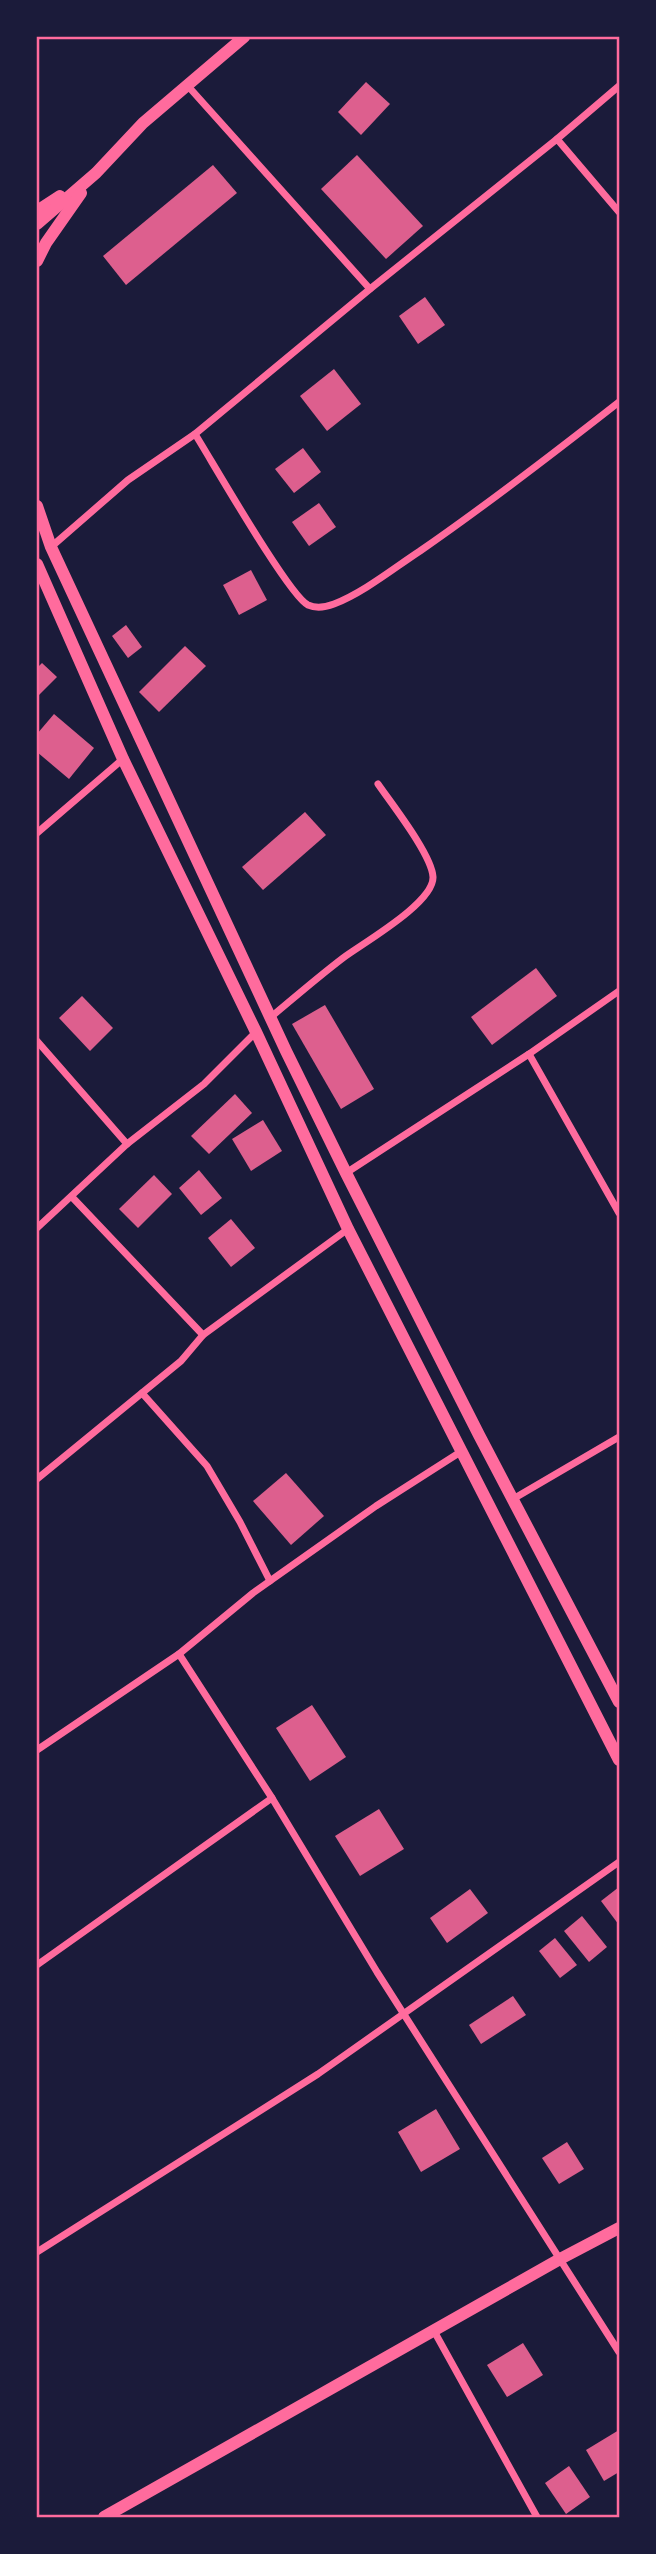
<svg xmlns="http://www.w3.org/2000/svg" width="656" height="2554" viewBox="0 0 656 2554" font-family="'Public Sans',sans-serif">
<rect width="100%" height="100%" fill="#1b1b3a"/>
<g fill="#dd5f8e">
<path d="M366,82l24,22 -29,31 -23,-23z"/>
<path d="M357,155l66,71 -37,33 -65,-70z"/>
<path d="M213,165l24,28 -111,92 -23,-29z"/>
<path d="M425,297l20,28 -27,19 -19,-28z"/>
<path d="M334,369l27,35 -34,27 -27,-35z"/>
<path d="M303,448l18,24 -27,21 -19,-24z"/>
<path d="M319,503l17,24 -27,19 -17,-24z"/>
<path d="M251,570l16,30 -28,15 -16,-30z"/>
<path d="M126,625l16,22 -14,11 -16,-22z"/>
<path d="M185,646l21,20 -47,46 -20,-20z"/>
<path d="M42,663l15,14 -20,20v-29z"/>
<path d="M54,714l40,34 -25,31 -32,-27v-18z"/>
<path d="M305,812l21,23 -63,55 -21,-23z"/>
<path d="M536,968l21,28 -65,49 -21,-28z"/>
<path d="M82,996l31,32 -23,23 -31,-33z"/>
<path d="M325,1005l49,84 -33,20 -49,-85z"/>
<path d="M235,1094l17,19 -43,41 -18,-18z"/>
<path d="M263,1120l19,31 -31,20 -19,-32z"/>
<path d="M199,1170l23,28 -21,17 -22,-27z"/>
<path d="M154,1175l18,19 -34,34 -19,-19z"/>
<path d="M231,1219l24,29 -24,19 -23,-29z"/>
<path d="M286,1473l38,43 -33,29 -38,-44z"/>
<path d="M312,1705l34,52 -36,24 -34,-53z"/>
<path d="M379,1809l25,40 -44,27 -25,-40z"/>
<path d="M619,1887v38l-18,-24z"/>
<path d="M470,1889l18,24 -41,30 -17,-25z"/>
<path d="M582,1916l25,31 -18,15 -25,-31z"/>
<path d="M555,1938l22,27 -17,13 -21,-27z"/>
<path d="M513,1996l13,19 -45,29 -12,-19z"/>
<path d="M436,2109l24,40 -39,23 -23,-40z"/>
<path d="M567,2142l17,27 -25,15 -17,-26z"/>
<path d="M523,2343l20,32 -36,22 -20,-32z"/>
<path d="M619,2430v42l-15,9 -18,-31z"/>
<path d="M569,2466l21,31 -24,17 -21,-31z"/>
</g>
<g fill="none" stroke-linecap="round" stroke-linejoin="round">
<g stroke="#ff6b9d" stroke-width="7">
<path d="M187,85l183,204"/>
<path d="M557,139l62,-53"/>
<path d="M195,434c17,27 94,162 113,171 9,4 18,2 26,-1 29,-11 60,-36 86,-53 68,-47 134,-98 199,-149"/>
<path d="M51,547l77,-67 67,-46 175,-145 187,-150 62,73"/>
<path d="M37,833l86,-74"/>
<path d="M271,1017c24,-20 47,-40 72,-59 20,-15 91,-55 90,-81 -1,-22 -42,-74 -55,-93"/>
<path d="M37,1041l90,103"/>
<path d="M529,1054l90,159"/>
<path d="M346,1173l183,-119 90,-63"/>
<path d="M72,1197l131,138"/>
<path d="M37,1228l90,-84 77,-60 52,-52"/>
<path d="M142,1393l65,73 33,56 30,59"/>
<path d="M37,1479l144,-118 22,-26 145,-106"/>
<path d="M513,1499l106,-62"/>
<path d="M179,1654l93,144 105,174 242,380"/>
<path d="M37,1750l142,-96 74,-61 123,-87 86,-55"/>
<path d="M37,1965l235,-167"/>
<path d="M37,2252l281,-178 301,-212"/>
<path d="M434,2331l103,186"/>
</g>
<g stroke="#ff6b9d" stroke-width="12">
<path d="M37,211l23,-15"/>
<path d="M37,224l59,-51 47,-50 101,-86"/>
<path d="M37,261l9,-18 35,-50"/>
<path d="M37,506l14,41 235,504 60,122 133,262 140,267"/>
<path d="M37,564l86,195 133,273 92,197 271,531"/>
<path d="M104,2517l456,-258 59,-31"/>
</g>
</g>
<rect width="656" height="2554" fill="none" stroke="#1b1b3a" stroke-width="77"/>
<rect x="38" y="38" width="580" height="2478" fill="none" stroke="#ff6b9d" stroke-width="2.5"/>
</svg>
